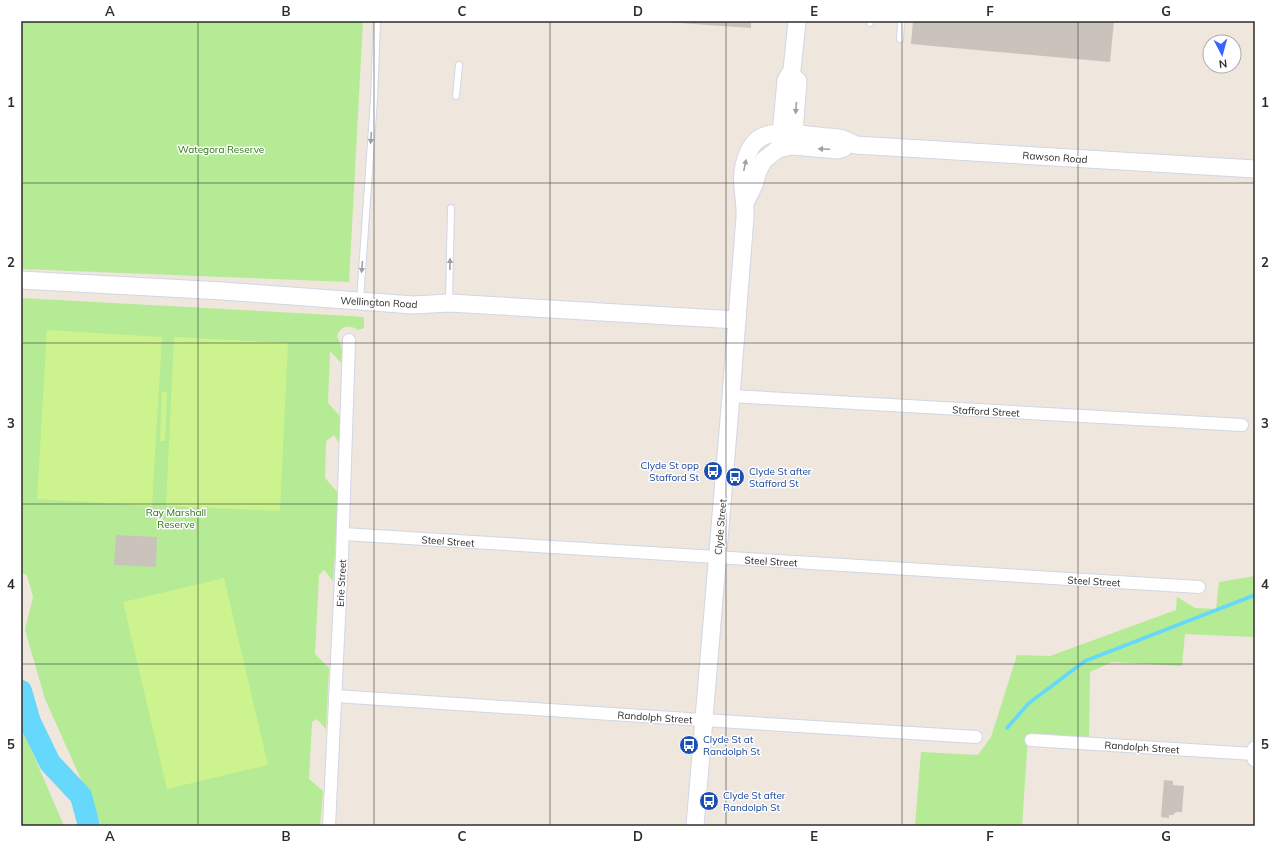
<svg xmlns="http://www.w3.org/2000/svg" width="1276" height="847" viewBox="0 0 1276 847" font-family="Mulish,sans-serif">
<rect width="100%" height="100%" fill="#efe6dd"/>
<g fill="#b4eb94">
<path d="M21,21h342l-14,261 -328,-13z"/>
<path d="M21,298l329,18 13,1 1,2v9l-6,2c-8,-6 -18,-4 -21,6l8,20 -1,10 -14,-15 -2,52 13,14 -1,27 -6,-9 -8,6 -1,37 14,16 -6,87 -9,-11 -5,5 -4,79 14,14 -3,61 -9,-10 -5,3 -3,57 14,12 -3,35h-218l-57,-127 -20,-69 8,-33 -6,-22 -6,-2z"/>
<path d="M1255,576v61l-70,-3 -3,32 -70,-4 -22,10 -1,67 -61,-2 -6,89h-107l6,-74 57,3 13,-18 26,-82 33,1 126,-46 1,-13 18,11 21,1 3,-27z"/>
<path d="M21,726l43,100h-43z"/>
</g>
<g fill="#ccf38e">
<path d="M47,330l115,7 -10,169 -115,-7z"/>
<path d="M174,337l114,6 -8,168 -114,-5z"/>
<path d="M162,392h5l-2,49h-5z"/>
<path d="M224,578l44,187 -101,24 -44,-187z"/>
</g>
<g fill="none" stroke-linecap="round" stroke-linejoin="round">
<path stroke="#65d8fb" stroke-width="3.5" d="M1007,728l22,-25 56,-42 170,-66"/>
<path stroke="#65d8fb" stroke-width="22" d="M21,691l9,31 20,41 31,33 8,30"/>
</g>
<g fill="#cac3bc">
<path d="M665,21h86v7l-86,-6z"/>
<path d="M913,21h201l-4,41 -199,-18z"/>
<path d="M116,535l41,2 -1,30 -42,-2z"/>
<path d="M1164,780l9,1v4l11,1 -2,26h-6v1h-2v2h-5v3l-8,-1z"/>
</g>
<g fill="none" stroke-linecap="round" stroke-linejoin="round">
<defs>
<g id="service">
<path d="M870,23v-2"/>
<path d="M900,39l1,-18"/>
<path d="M456,96l3,-31"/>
<path d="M360,301l14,-202 3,-78"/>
<path d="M449,301l2,-93"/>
</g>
<g id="minor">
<path d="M731,396l511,29"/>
<path d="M343,534l856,53"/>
<path d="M335,696l368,24 273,17"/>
<path d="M1031,740l223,14"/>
<path d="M329,826l13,-270 7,-216"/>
</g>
<path id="tertiary" d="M1255,749l-1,5 1,5"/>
<g id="secondary">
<path d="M781,145v-11l5,-54 6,-10 5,-49"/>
<path d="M793,145l5,-64 -1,-1"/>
<path d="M745,203l9,-18 4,-14 6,-11 14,-11 15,-3 45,4 6,-2"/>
<path d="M21,280l202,11 190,14 36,-2 288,17"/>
<path d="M695,826l36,-430 14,-179c1,-19 -6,-37 0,-55 3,-11 9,-22 19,-26 14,-6 41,-1 56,0 5,1 12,1 18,2 6,1 12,4 17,7l400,24"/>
</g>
</defs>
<use href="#service" stroke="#d2d6e6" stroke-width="8"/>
<use href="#minor" stroke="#d2d6e6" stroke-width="14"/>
<use href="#tertiary" stroke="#d2d6e6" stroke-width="17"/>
<use href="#secondary" stroke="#d2d6e6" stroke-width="19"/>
<use href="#service" stroke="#fff" stroke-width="6"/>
<use href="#minor" stroke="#fff" stroke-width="12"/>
<use href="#tertiary" stroke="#fff" stroke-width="15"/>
<use href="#secondary" stroke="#fff" stroke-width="17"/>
</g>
<defs><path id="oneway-solid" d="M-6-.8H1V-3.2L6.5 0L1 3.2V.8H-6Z"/></defs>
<g fill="#a0a0a0">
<use href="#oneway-solid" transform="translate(796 108) rotate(94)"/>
<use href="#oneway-solid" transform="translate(371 138) rotate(94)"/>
<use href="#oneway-solid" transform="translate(824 149) rotate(-177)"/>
<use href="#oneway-solid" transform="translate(745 165) rotate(-78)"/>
<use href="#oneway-solid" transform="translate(450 264) rotate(-89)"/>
<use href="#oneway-solid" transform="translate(362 267) rotate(94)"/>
</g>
<path fill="none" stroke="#2c2c2c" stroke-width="1" stroke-opacity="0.55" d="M198,21v805M374,21v805M550,21v805M726,21v805M902,21v805M1078,21v805M21,183h1234M21,343h1234M21,504h1234M21,664h1234"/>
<defs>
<symbol id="bus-disc" viewBox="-11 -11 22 22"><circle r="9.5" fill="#1a4fb4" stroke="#fff"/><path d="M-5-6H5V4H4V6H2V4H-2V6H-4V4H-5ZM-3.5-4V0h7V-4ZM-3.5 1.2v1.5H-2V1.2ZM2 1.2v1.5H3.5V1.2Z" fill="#fff"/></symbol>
</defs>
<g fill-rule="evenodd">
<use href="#bus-disc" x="702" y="460" width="22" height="22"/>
<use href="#bus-disc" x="724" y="466" width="22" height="22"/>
<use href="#bus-disc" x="678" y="734" width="22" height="22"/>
<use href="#bus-disc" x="698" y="790" width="22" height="22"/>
</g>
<g text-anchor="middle" stroke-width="3" stroke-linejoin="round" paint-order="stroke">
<g font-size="10" fill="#297213" stroke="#fff">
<text x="221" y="153">Wategora Reserve</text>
<text x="176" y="516">Ray Marshall<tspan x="176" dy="12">Reserve</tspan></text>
</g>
<g font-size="10" fill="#2c2c2c" stroke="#fff">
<text transform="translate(1055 157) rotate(4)" y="4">Rawson Road</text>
<text transform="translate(379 302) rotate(3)" y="4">Wellington Road</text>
<text transform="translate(986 411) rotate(3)" y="4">Stafford Street</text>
<text transform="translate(720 527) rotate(-85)" y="4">Clyde Street</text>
<text transform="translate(448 541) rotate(4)" y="4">Steel Street</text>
<text transform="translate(771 561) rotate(3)" y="4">Steel Street</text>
<text transform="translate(1094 581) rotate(3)" y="4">Steel Street</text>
<text transform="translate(341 583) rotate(-87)" y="4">Erie Street</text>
<text transform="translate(655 717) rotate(4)" y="4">Randolph Street</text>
<text transform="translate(1142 747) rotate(4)" y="4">Randolph Street</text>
</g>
<g font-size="10" fill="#164399" stroke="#fff" text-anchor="start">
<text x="699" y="469" text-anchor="end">Clyde St opp<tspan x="699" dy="12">Stafford St</tspan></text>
<text x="749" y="475">Clyde St after<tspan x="749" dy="12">Stafford St</tspan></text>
<text x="703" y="743">Clyde St at<tspan x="703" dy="12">Randolph St</tspan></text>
<text x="723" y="799">Clyde St after<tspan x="723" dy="12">Randolph St</tspan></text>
</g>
</g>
<rect width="1276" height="847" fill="none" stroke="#ffffff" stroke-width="44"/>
<g transform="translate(1222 54) rotate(174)"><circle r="19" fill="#ffffff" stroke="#ababab"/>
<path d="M0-3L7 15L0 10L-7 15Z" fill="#3965ff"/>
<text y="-6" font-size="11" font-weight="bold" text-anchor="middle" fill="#2c2c2c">N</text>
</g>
<rect x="22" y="22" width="1232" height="803" fill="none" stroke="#2c2c2c" stroke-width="1.5"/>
<g font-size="13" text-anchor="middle" font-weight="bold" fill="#2c2c2c">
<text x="110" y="16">A</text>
<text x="286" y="16">B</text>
<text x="462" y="16">C</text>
<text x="638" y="16">D</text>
<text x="814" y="16">E</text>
<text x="990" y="16">F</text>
<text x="1166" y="16">G</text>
<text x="11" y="107">1</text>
<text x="1265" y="107">1</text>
<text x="11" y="267">2</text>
<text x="1265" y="267">2</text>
<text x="11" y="428">3</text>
<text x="1265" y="428">3</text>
<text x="11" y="589">4</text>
<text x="1265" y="589">4</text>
<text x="11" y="749">5</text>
<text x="1265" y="749">5</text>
<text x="110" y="841">A</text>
<text x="286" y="841">B</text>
<text x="462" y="841">C</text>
<text x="638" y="841">D</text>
<text x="814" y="841">E</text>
<text x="990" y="841">F</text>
<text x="1166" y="841">G</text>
</g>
</svg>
